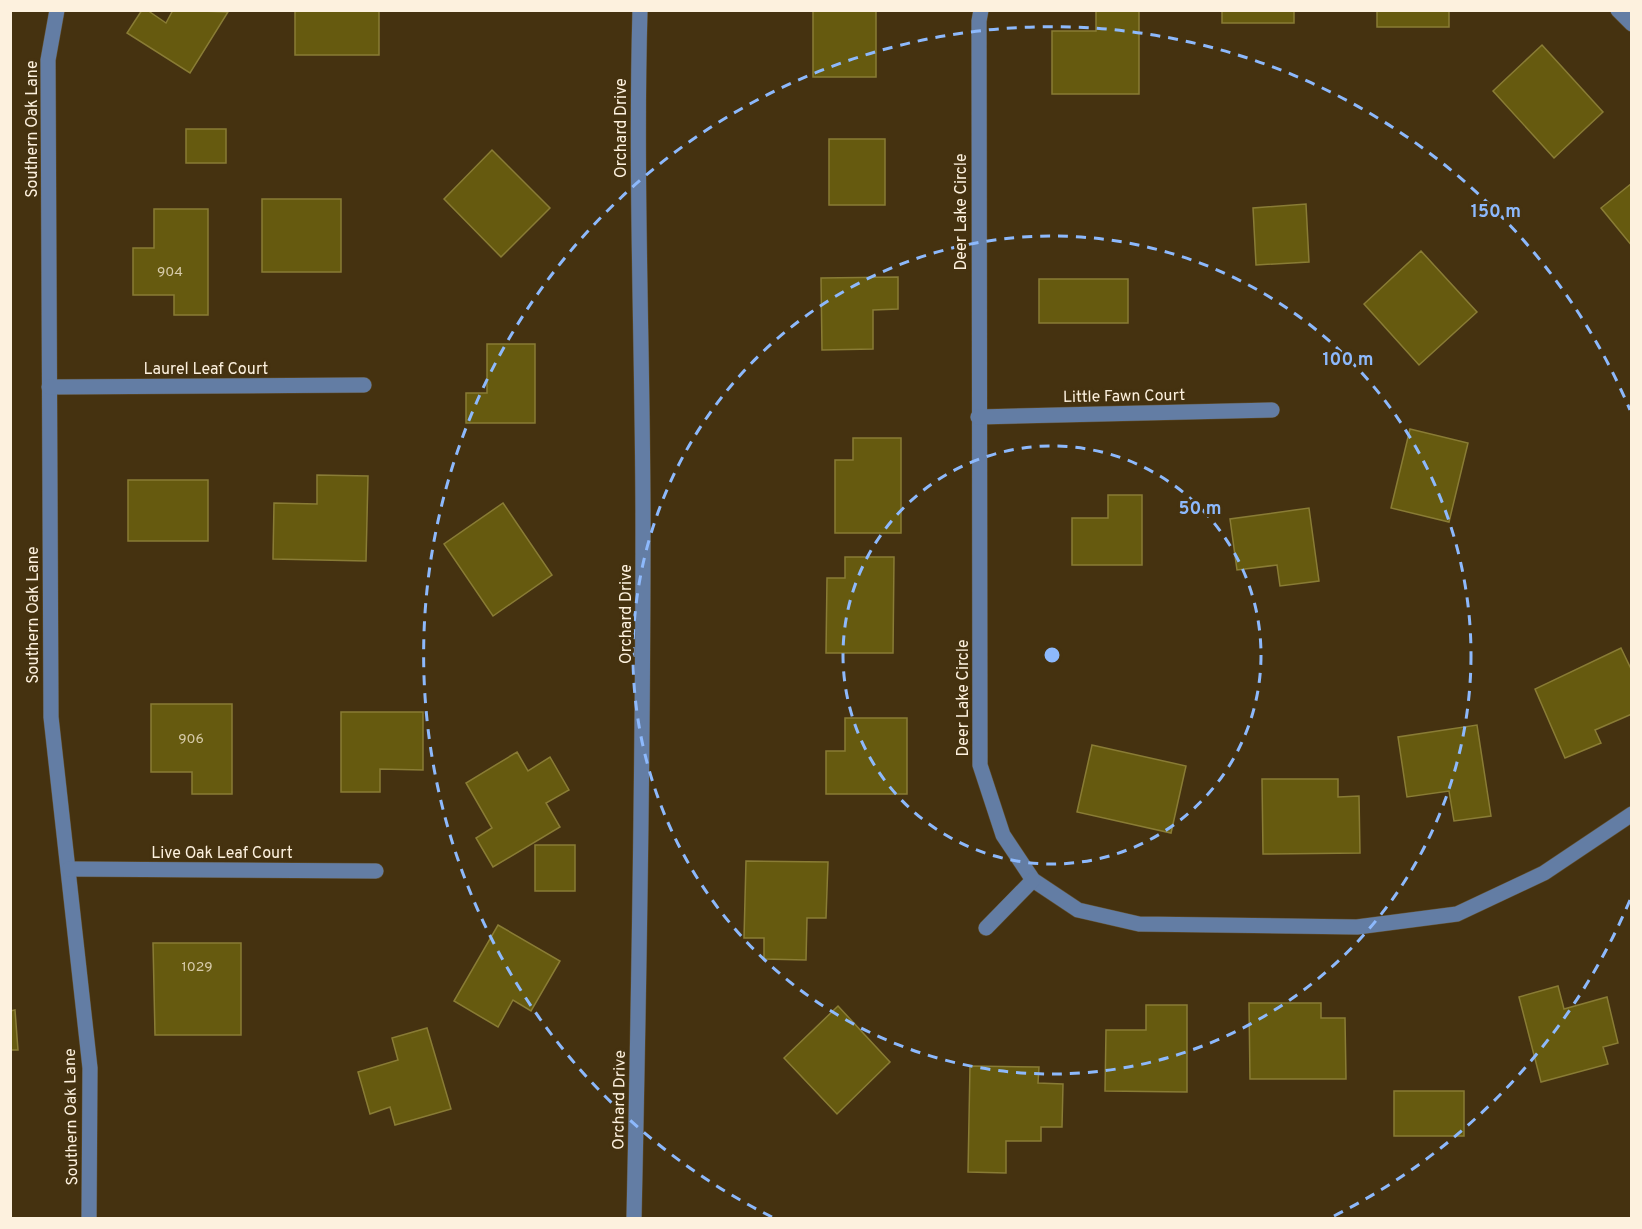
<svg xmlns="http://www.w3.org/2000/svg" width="1642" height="1229" viewBox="0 0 1642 1229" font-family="Overpass,sans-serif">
<rect width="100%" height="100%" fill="#453210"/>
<g fill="#665a0f" stroke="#897c35" stroke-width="1.5">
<path d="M142,10h5l19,13 7,-13 55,2 -38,61 -63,-40z"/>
<rect x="295" y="10" width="84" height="45"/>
<rect x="813" y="10" width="63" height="67"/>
<path d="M1096,10h43v84h-87v-63h44z"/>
<rect x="1222" y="10" width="72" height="13"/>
<rect x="1377" y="10" width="72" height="17"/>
<path d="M1542,45l61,67 -49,46 -61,-67z"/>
<rect x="186" y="129" width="40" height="34"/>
<rect x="829" y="139" width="56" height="66"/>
<path d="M492,150l58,58 -49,49 -57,-58z"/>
<path d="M1632,183v63l-31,-38z"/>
<rect x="262" y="199" width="79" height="73"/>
<path d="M1306,204l3,58 -53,3 -3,-57z"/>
<path d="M154,209h54v106h-34v-20h-41v-47h21z"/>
<path d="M1421,251l56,61 -58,53 -55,-61z"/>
<path d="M898,277v32l-25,1v39l-51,1 -1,-72z"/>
<rect x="1039" y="279" width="89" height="44"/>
<path d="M487,344h48v79h-69v-30h21z"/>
<path d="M1410,429l58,14 -19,79 -58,-14z"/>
<path d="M853,438h48v95h-66v-73h18z"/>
<path d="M317,475l51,1 -2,85 -93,-2 1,-56 43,1z"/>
<rect x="128" y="480" width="80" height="61"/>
<path d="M1108,495h34v70h-70v-47h36z"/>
<path d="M503,503l49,72 -59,41 -49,-72z"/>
<path d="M1309,508l10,73 -39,5 -3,-21 -40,5 -7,-51z"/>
<path d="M845,557h49l-1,96h-67l1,-75h18z"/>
<path d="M1621,648l11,23v43l-37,16 6,13 -36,15 -30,-69z"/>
<path d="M151,704h81v90h-40v-22h-41z"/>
<path d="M341,712h82v58l-43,-1v23h-39z"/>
<path d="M845,718h62v76h-81v-43h19z"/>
<path d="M1477,725l14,91 -37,5 -5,-30 -42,6 -9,-60z"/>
<path d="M1092,745l94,21 -15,67 -94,-21z"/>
<path d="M517,752l11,19 22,-14 19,33 -23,13 14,24 -67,40 -17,-29 16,-10 -26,-45z"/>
<path d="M1262,779h76v18l21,-1 1,57 -97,1z"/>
<rect x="535" y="845" width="40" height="46"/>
<path d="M746,861l82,1 -2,56h-19l-1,42 -42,-1v-21h-20z"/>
<path d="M498,925l62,36 -29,50 -18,-11 -15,27 -44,-26z"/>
<path d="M153,943h88v92h-86z"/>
<path d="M1558,986l6,23 43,-12 11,46 -15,4 5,17 -67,18 -22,-85z"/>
<path d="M1249,1003h72v15h24l1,61h-96z"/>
<path d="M1146,1005h41v87l-82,-1 1,-61h40z"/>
<path d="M838,1006l52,56 -53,52 -53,-56z"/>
<path d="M15,1010l3,40h-8v-39z"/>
<path d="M427,1028l24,81 -56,16 -5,-18 -20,7 -12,-42 40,-12 -6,-22z"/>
<path d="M970,1066l69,1 -1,16 25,1 -1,43h-21v14h-35v32l-38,-1z"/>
<rect x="1394" y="1091" width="70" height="45"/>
</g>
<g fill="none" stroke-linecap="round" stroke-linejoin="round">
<defs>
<g id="minor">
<path d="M57,10l-9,50 3,657 39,351 -1,150"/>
<path d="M981,10l-2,11 1,744 23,70 30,45 45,30 61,14 218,3 100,-13 87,-41 88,-59"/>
<path d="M1618,10l14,14"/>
<path d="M49,387l315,-2"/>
<path d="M978,417l294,-7"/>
<path d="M69,869l307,2"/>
<path d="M986,928l47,-48"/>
<path d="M634,1218c5,-230 9,-461 9,-692 0,-172 -8,-343 -3,-516"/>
</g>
</defs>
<use href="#minor" stroke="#625131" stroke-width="16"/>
<use href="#minor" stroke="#637da4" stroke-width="15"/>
</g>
<g fill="none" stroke="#8db9fc" stroke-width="3" stroke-dasharray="10 8">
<circle cx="1052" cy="655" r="209"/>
<circle cx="1052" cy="655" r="419"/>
<path d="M1630 900A628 628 0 0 1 1332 1217M772 1217A628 628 0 1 1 1630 410"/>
</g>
<g text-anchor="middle" stroke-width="6" stroke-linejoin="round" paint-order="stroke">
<g font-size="14" fill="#d7cbaa">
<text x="170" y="276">904</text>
<text x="191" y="743">906</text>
<text x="197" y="971">1029</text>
</g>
<g font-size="16" fill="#fdf1de" stroke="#453210">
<text transform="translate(620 128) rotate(-90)" y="6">Orchard Drive</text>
<text transform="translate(31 129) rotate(-90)" y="6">Southern Oak Lane</text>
<text transform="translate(960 212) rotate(-90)" y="6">Deer Lake Circle</text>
<text x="206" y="374">Laurel Leaf Court</text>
<text transform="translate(1124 395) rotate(-1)" y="6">Little Fawn Court</text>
<text transform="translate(625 614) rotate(-90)" y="6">Orchard Drive</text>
<text transform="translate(32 615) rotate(-90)" y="6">Southern Oak Lane</text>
<text transform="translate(962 698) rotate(-90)" y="6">Deer Lake Circle</text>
<text x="222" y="858">Live Oak Leaf Court</text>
<text transform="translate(618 1100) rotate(-89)" y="6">Orchard Drive</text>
<text transform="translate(70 1117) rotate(-91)" y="6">Southern Oak Lane</text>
</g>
</g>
<circle cx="1052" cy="655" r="9" fill="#8db9fc" stroke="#453210" stroke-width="3"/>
<g font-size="18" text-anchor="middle" font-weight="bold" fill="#8db9fc" stroke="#453210" stroke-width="6" stroke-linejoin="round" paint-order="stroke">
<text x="1496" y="217">150 m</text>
<text x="1348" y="365">100 m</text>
<text x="1200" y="514">50 m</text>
</g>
<rect width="1642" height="1229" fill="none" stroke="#fdf1de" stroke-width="24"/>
</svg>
